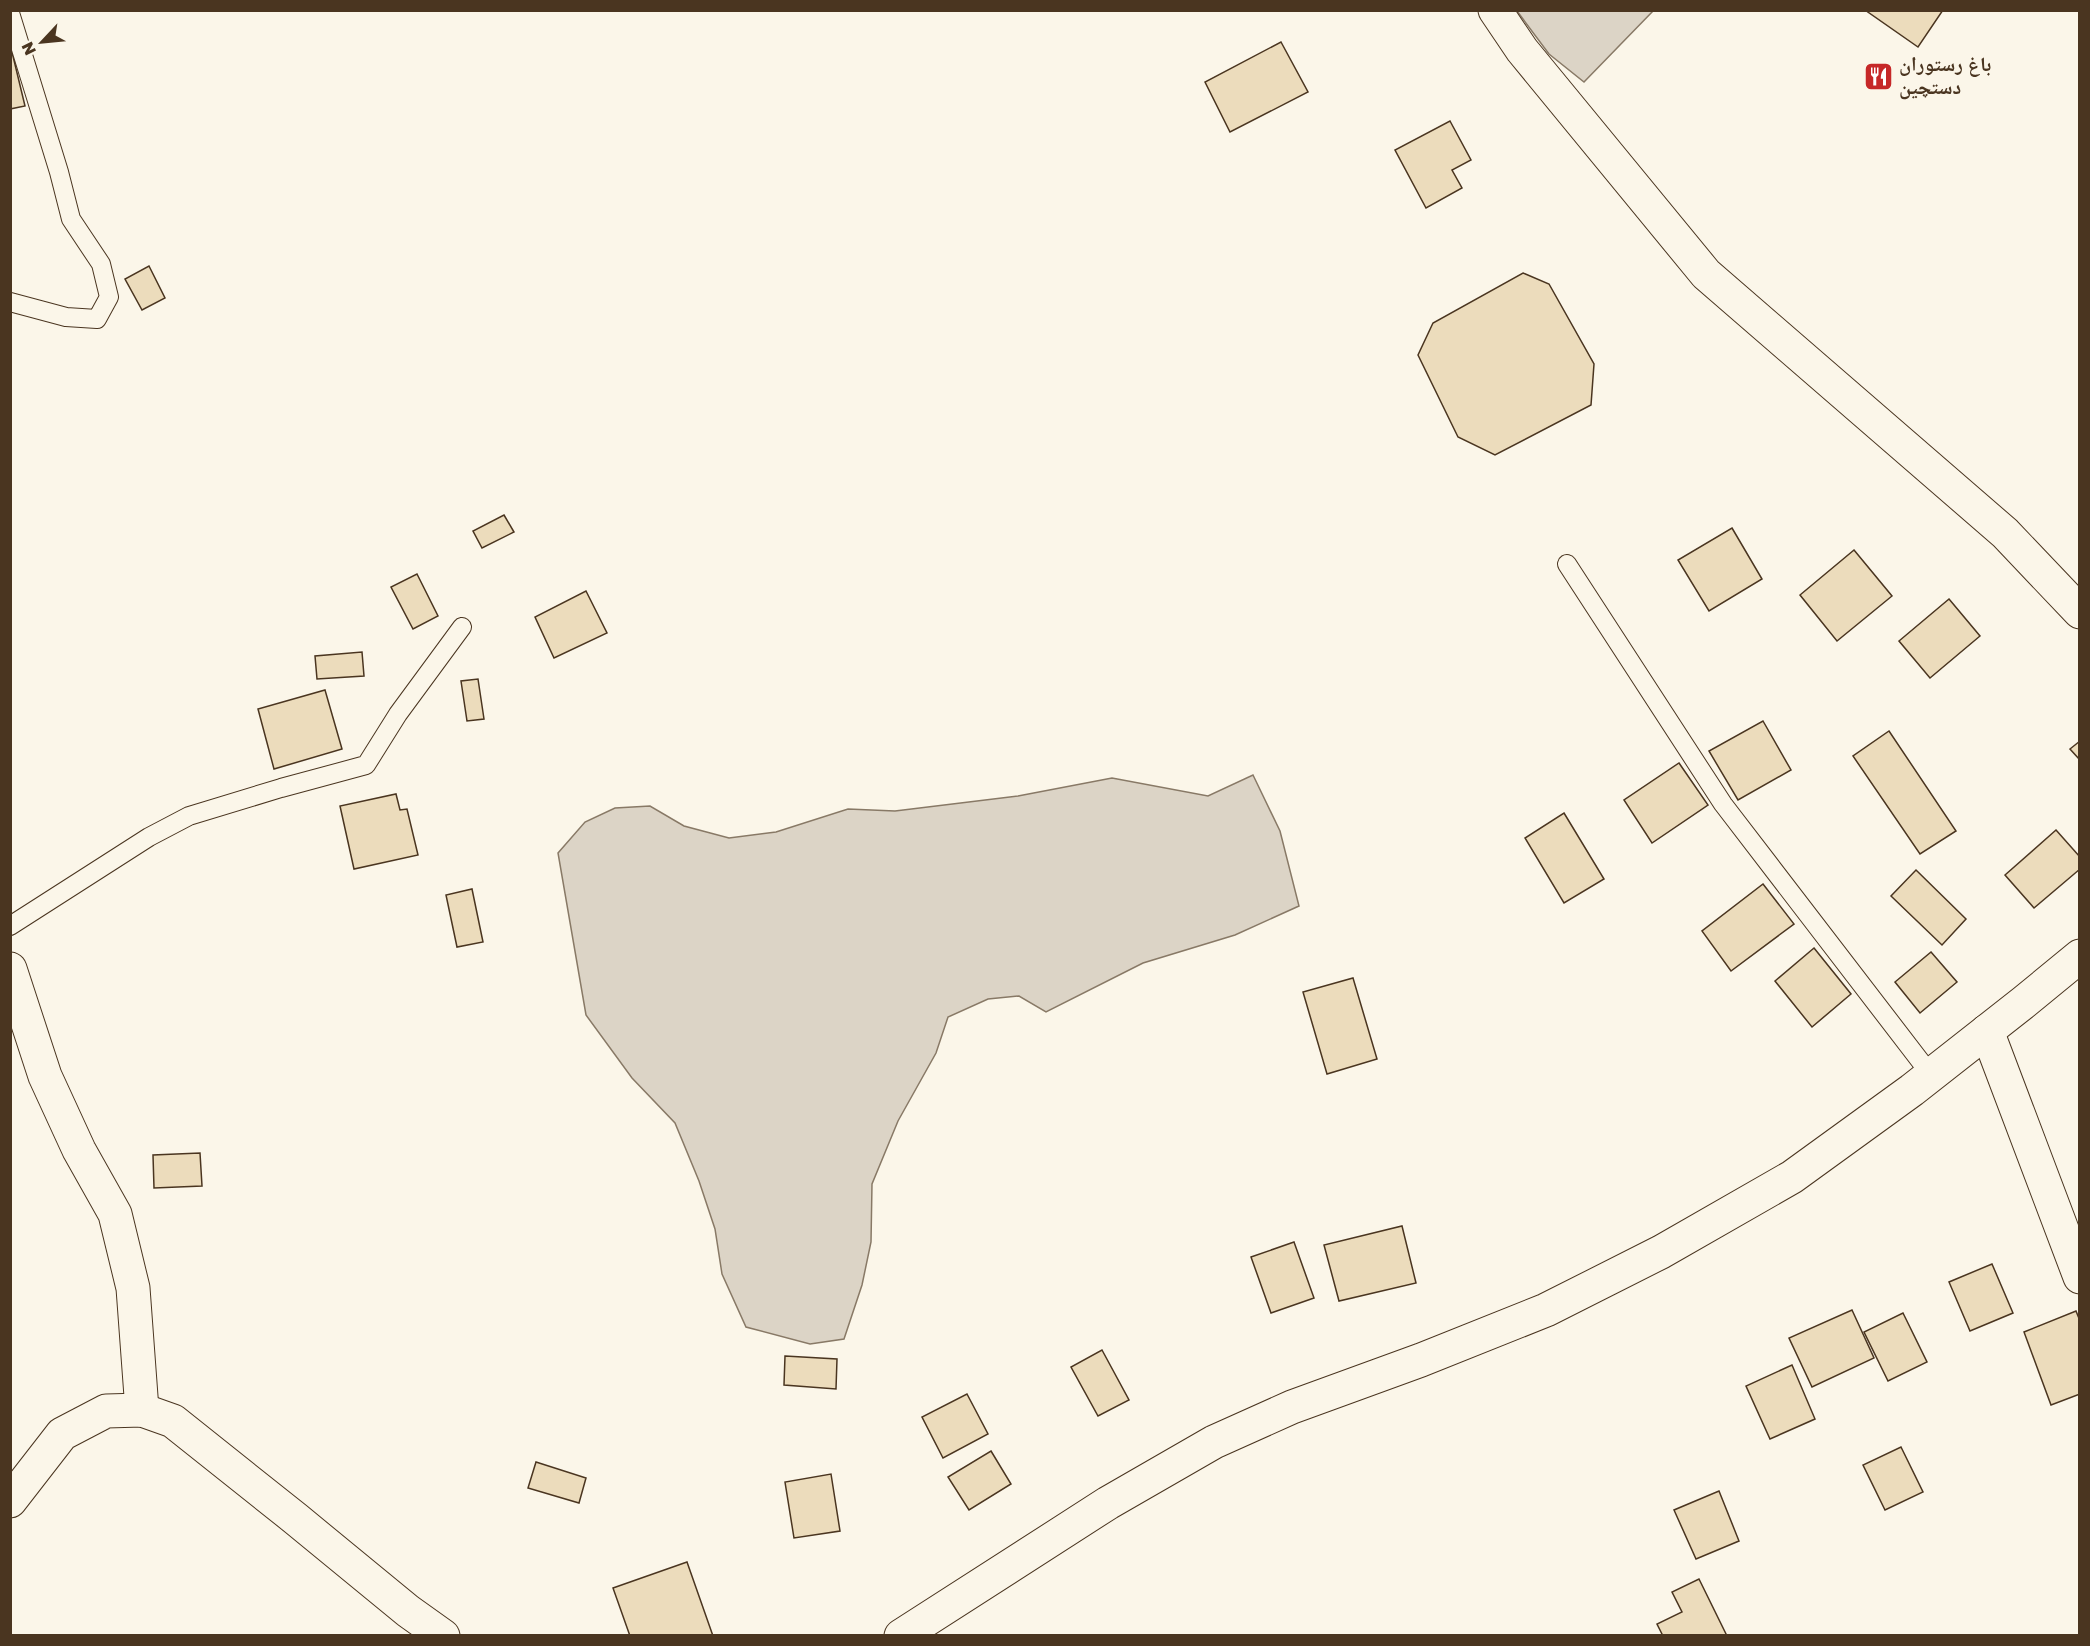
<svg xmlns="http://www.w3.org/2000/svg" width="2090" height="1646" viewBox="0 0 2090 1646" font-family="'Golos Text','Noto Naskh Arabic',sans-serif">
<rect width="100%" height="100%" fill="#fbf6e9"/>
<g fill="#dcd4c6" stroke="#887966" stroke-width="1.5">
<path d="M1517,11h136l-69,71 -35,-28z"/>
<path d="M1253,775l27,56 19,75 -64,29 -92,28 -97,49 -27,-16 -31,3 -40,18 -12,36 -38,68 -26,63 -1,58 -9,43 -18,54 -34,5 -64,-17 -24,-53 -7,-45 -16,-48 -24,-58 -43,-45 -46,-63 -28,-162 27,-31 30,-14 35,-2 34,20 45,12 47,-6 72,-23 47,2 123,-15 94,-18 96,18z"/>
</g>
<g fill="#ecdcbc" stroke="#4a3520" stroke-width="1.5">
<path d="M1865,10h78l-25,37z"/>
<path d="M1281,42l27,50 -78,40 -25,-50z"/>
<path d="M12,52l13,54 -15,3v-56z"/>
<path d="M1450,121l21,39 -19,10 10,18 -36,20 -31,-58z"/>
<path d="M149,266l16,32 -23,12 -17,-31z"/>
<path d="M1523,273l26,11 45,80 -3,41 -96,50 -37,-18 -40,-82 15,-32z"/>
<path d="M504,515l10,17 -32,16 -9,-17z"/>
<path d="M1732,528l30,51 -53,32 -31,-51z"/>
<path d="M1854,550l38,46 -55,45 -37,-46z"/>
<path d="M417,574l21,42 -25,13 -22,-42z"/>
<path d="M586,591l21,42 -53,25 -19,-41z"/>
<path d="M1949,599l31,37 -50,42 -31,-37z"/>
<path d="M362,652l2,24 -47,3 -2,-23z"/>
<path d="M478,679l6,40 -17,2 -6,-40z"/>
<path d="M325,690l17,59 -68,20 -16,-60z"/>
<path d="M1763,721l28,49 -53,30 -29,-49z"/>
<path d="M1889,731l67,100 -36,23 -67,-98z"/>
<path d="M2080,741v19l-10,-11z"/>
<path d="M1679,763l29,42 -56,38 -28,-43z"/>
<path d="M396,794l4,16 7,-1 11,46 -64,14 -14,-63z"/>
<path d="M1564,813l40,66 -40,24 -39,-65z"/>
<path d="M2056,830l24,27v12l-46,39 -29,-33z"/>
<path d="M1916,870l50,49 -24,26 -51,-49z"/>
<path d="M1763,884l31,40 -63,47 -29,-40z"/>
<path d="M472,889l11,53 -26,5 -11,-52z"/>
<path d="M1814,948l37,46 -39,33 -37,-46z"/>
<path d="M1931,952l26,30 -37,31 -25,-31z"/>
<path d="M1353,978l24,81 -50,15 -24,-82z"/>
<path d="M200,1153l2,33 -48,2 -1,-33z"/>
<path d="M1402,1226l14,57 -77,18 -15,-56z"/>
<path d="M1294,1242l20,56 -43,15 -20,-56z"/>
<path d="M1992,1264l21,49 -43,18 -21,-49z"/>
<path d="M1852,1310l22,48 -62,29 -23,-49z"/>
<path d="M2076,1311l4,10v73l-29,11 -27,-73z"/>
<path d="M1903,1313l24,49 -39,19 -24,-49z"/>
<path d="M1102,1350l27,50 -31,16 -27,-49z"/>
<path d="M785,1356l52,3 -1,30 -52,-4z"/>
<path d="M1792,1365l23,54 -45,20 -24,-53z"/>
<path d="M967,1394l21,40 -45,24 -21,-41z"/>
<path d="M1901,1447l22,45 -38,18 -22,-45z"/>
<path d="M991,1451l20,33 -42,26 -21,-33z"/>
<path d="M536,1462l50,16 -7,25 -51,-15z"/>
<path d="M831,1474l9,57 -46,7 -9,-56z"/>
<path d="M1719,1491l20,50 -43,18 -22,-49z"/>
<path d="M687,1562l26,74h-83l-17,-48z"/>
<path d="M1699,1579l28,57h-64l-6,-12 25,-12 -10,-20z"/>
</g>
<g fill="none" stroke-linecap="round" stroke-linejoin="round">
<defs>
<g id="lane">
<path d="M10,13l49,159 12,47 30,45 8,33 -12,22 -31,-2 -56,-15"/>
<path d="M1567,564l156,240 208,271"/>
<path d="M10,926l139,-89 40,-21 92,-28 85,-23 32,-51 64,-87"/>
</g>
<g id="street">
<path d="M1495,10l27,40 184,224 299,259 75,79"/>
<path d="M10,969l35,107 34,74 36,64 18,74 9,122"/>
<path d="M1987,1031l93,246"/>
<path d="M10,1501l52,-67 44,-23 36,-1 31,11 123,98 112,92 35,25"/>
<path d="M901,1636l207,-133 106,-61 78,-35 129,-47 125,-50 115,-58 131,-75 120,-87 112,-88 56,-46"/>
</g>
</defs>
<use href="#lane" stroke="#4a3520" stroke-width="20"/>
<use href="#street" stroke="#4a3520" stroke-width="35"/>
<use href="#lane" stroke="#fbf6e9" stroke-width="18"/>
<use href="#street" stroke="#fbf6e9" stroke-width="33"/>
</g>
<defs>
<symbol id="restaurant-square" viewBox="-11 -11 22 22"><rect x="-9" y="-9" width="18" height="18" rx="4" fill="#c62828" stroke="#fbf6e9"/><path d="M-5-6h1v4h1v-4h1v4h1v-4h1v5L-1.5 .5V6h-2V.5L-5-1ZM5-6V6H3V1.5H1.5Q1.5-4 5-6Z" fill="#fff"/></symbol>
</defs>
<g fill-rule="evenodd">
<use href="#restaurant-square" x="1862" y="60" width="33" height="33"/>
</g>
<g text-anchor="middle" stroke-width="4.5" stroke-linejoin="round" paint-order="stroke">
<g font-size="20" font-weight="bold" fill="#4a3520" stroke="#fbf6e9" text-anchor="start">
<text x="1899" y="71">باغ رستوران<tspan x="1899" dy="23">دستچین</tspan></text>
</g>
</g>
<rect width="2090" height="1646" fill="none" stroke="#4a3520" stroke-width="24"/>
<g transform="translate(42 42) rotate(244)" stroke="#fbf6e9" stroke-width="4.5" paint-order="stroke">
<path d="M0-4.5L10 22L0 15L-10 22Z" fill="#4a3520"/>
<text y="-9" font-size="16" font-weight="bold" text-anchor="middle" fill="#4a3520">N</text>
</g>
</svg>
